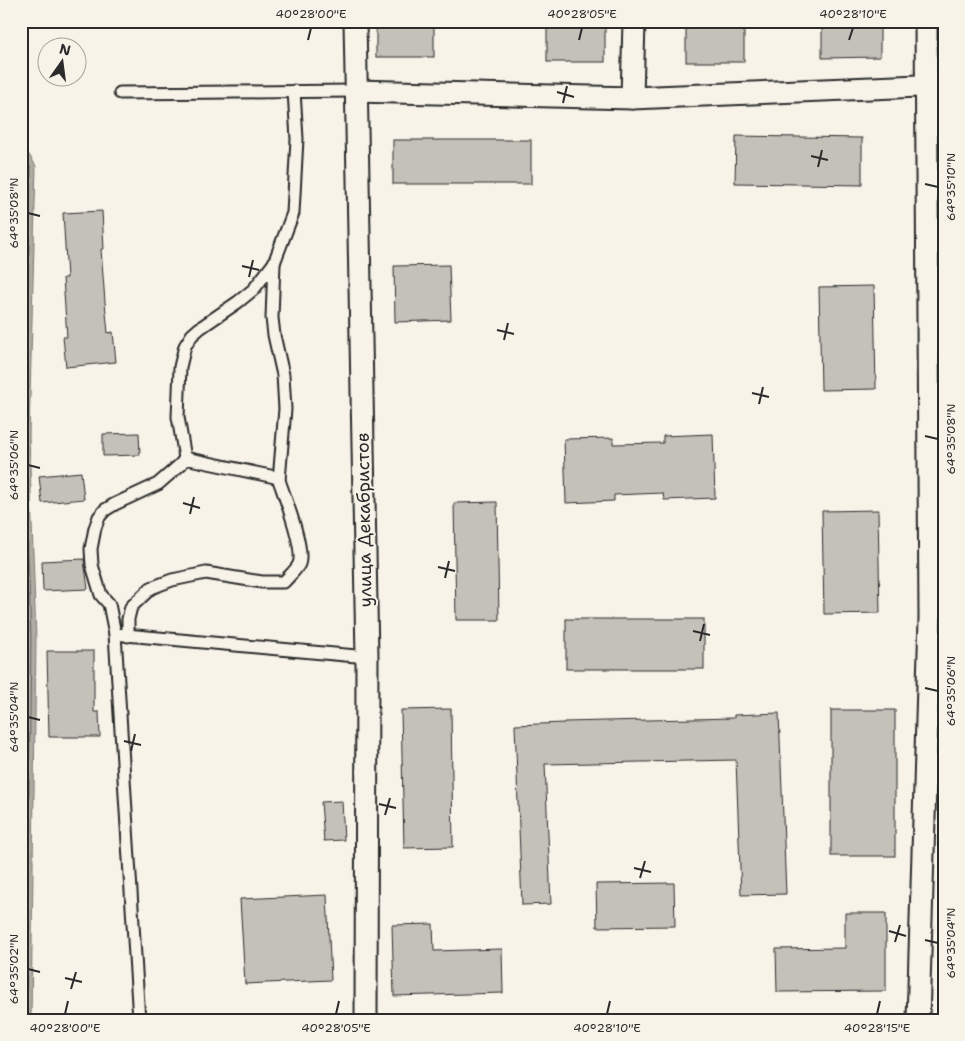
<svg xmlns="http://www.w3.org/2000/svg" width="965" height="1041" viewBox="0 0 965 1041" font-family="'Shantell Sans',sans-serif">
<rect width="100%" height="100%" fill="#f7f3e8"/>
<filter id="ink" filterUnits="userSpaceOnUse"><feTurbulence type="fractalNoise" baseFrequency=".02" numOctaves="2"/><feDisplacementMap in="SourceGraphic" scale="10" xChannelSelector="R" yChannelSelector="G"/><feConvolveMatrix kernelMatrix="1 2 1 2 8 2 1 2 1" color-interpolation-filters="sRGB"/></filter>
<g filter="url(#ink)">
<path fill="#afaca4" stroke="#7a7874" d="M21,142l15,24 -7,269 7,204 -5,381h-10z"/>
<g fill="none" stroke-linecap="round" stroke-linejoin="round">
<g stroke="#605f5b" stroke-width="1">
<path d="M21,151l10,17 -7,267 7,204 -5,381"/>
<path d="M21,164l4,6 -4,128"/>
<path d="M21,533l4,106 -4,264"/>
</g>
</g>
<g fill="#c4c1b9" stroke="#2b2b2b">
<rect x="376" y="21" width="58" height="36"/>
<path d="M822,21h58v36l-58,1z"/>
<rect x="547" y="26" width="58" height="36"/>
<rect x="686" y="26" width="58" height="36"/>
<path d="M736,136l126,2v47l-127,-2z"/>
<rect x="393" y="140" width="138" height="44"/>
<path d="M102,211l2,38h-3l4,53 3,31 5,-1 3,30 -50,5 -3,-30h4l-4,-59h4l-4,-65z"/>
<path d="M449,265l2,55 -56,2 -1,-56z"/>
<path d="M874,286l2,103 -55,1 -2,-103z"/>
<path d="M139,433l1,22 -37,1v-22z"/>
<path d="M713,434l2,64 -51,2 -1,-7 -49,2v6l-48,2 -2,-64 49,-1v6l50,-1v-7z"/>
<path d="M81,472l3,27 -42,4 -3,-27z"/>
<path d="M497,502l2,118h-43l-2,-117z"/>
<path d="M878,510l2,103 -56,1 -2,-103z"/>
<path d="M84,559l4,30 -45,2 -1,-30z"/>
<rect x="566" y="619" width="138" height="50"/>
<path d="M47,651h47v61h5l1,25h-51z"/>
<path d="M451,709l2,138 -49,1 -3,-138z"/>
<rect x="831" y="710" width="64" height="146"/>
<path d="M779,713l7,181 -45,1 -5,-135 -191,4 6,140 -29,1 -7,-180 49,-2v-1l170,-4v-3z"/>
<path d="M342,801l2,39 -20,1 -3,-39z"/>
<path d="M674,883l1,43 -78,1 -1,-43z"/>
<path d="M327,895l4,85 -86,4 -5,-85z"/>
<path d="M845,913h41v78l-109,1 -1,-43 69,-1z"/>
<path d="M433,924l1,27 68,-2 1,44 -109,3 -2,-71z"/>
</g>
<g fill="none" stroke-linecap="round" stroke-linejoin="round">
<defs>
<g id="lane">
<path d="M120,93l235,-2"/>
<path d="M274,263l-2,55 2,17 9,40 2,34 -6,71"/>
<path d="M185,458l-7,-41 2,-50 5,-21 7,-11 8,-7 38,-26 16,-13 20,-26 19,-50 4,-74 -3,-48"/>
<path d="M115,634l-6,-30 -8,-9 -9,-30 -1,-16 4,-21 4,-11 6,-7 10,-6 43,-20 23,-20 4,-6 90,19 4,3c6,18 26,68 20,84 -3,6 -10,12 -15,18h-22l-56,-9 -34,7 -21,8 -20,19 -3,12v17"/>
<path d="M139,1020l-24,-386 252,23"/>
</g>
<g id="street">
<path d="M355,21l12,636 -1,363"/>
<path d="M355,91l277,7 312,-13"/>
<path d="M632,98l2,-77"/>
<path d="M918,1020l12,-402 -4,-597"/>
</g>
</defs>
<use href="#lane" stroke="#2b2b2b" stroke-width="15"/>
<use href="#street" stroke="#2b2b2b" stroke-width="25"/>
<use href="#lane" stroke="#f7f3e8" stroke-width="11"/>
<use href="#street" stroke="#f7f3e8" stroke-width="21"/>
</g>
</g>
<path fill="none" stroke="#2b2b2b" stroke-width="2" d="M308,40l3,-12M579,40l3,-12M849,40l4,-12M557,92l17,5M563,103l4,-17M811,156l17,4M818,167l4,-17M925,184l13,3M28,213l12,3M242,266l17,4M249,277l4,-17M497,330l17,4M504,340l4,-17M752,393l17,4M759,404l4,-17M925,436l13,3M28,465l12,3M183,503l17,5M190,514l4,-17M438,567l17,4M445,578l4,-17M693,631l17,4M700,641l4,-17M925,688l13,3M28,717l12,3M124,741l17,4M131,751l4,-17M379,804l17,4M385,815l5,-17M634,868l17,4M640,878l5,-17M889,931l17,5M925,940l13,3M895,942l5,-17M28,969l12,3M65,978l17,4M71,989l5,-17M65,1014l3,-13M336,1014l3,-13M607,1014l3,-13M877,1014l3,-13"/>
<g text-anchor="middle" stroke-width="4" stroke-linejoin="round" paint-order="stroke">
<g font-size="18" fill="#2b2b2b" stroke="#f7f3e8">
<text transform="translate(364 520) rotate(-91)" y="6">улица Декабристов</text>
</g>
</g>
<rect width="965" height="1041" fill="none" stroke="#f7f3e8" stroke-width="55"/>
<g transform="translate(62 62) rotate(14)"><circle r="24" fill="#f7f3e8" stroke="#a5a39c"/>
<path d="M0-4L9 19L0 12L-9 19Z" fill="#2b2b2b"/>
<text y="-8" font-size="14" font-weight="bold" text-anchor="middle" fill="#2b2b2b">N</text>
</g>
<rect x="28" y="28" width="910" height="986" fill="none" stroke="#2b2b2b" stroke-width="2"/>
<g font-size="12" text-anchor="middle" fill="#2b2b2b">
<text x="311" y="18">40°28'00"E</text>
<text x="582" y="18">40°28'05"E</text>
<text x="853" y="18">40°28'10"E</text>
<text transform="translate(951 187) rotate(-90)" y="4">64°35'10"N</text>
<text transform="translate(14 213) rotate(-90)" y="4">64°35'08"N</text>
<text transform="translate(951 439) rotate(-90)" y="4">64°35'08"N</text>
<text transform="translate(14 465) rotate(-90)" y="4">64°35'06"N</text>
<text transform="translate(951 691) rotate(-90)" y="4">64°35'06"N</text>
<text transform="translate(14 717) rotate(-90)" y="4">64°35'04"N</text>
<text transform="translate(951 943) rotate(-90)" y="4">64°35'04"N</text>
<text transform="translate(14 969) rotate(-90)" y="4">64°35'02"N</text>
<text x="65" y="1032">40°28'00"E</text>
<text x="336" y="1032">40°28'05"E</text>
<text x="607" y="1032">40°28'10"E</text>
<text x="877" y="1032">40°28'15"E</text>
</g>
</svg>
